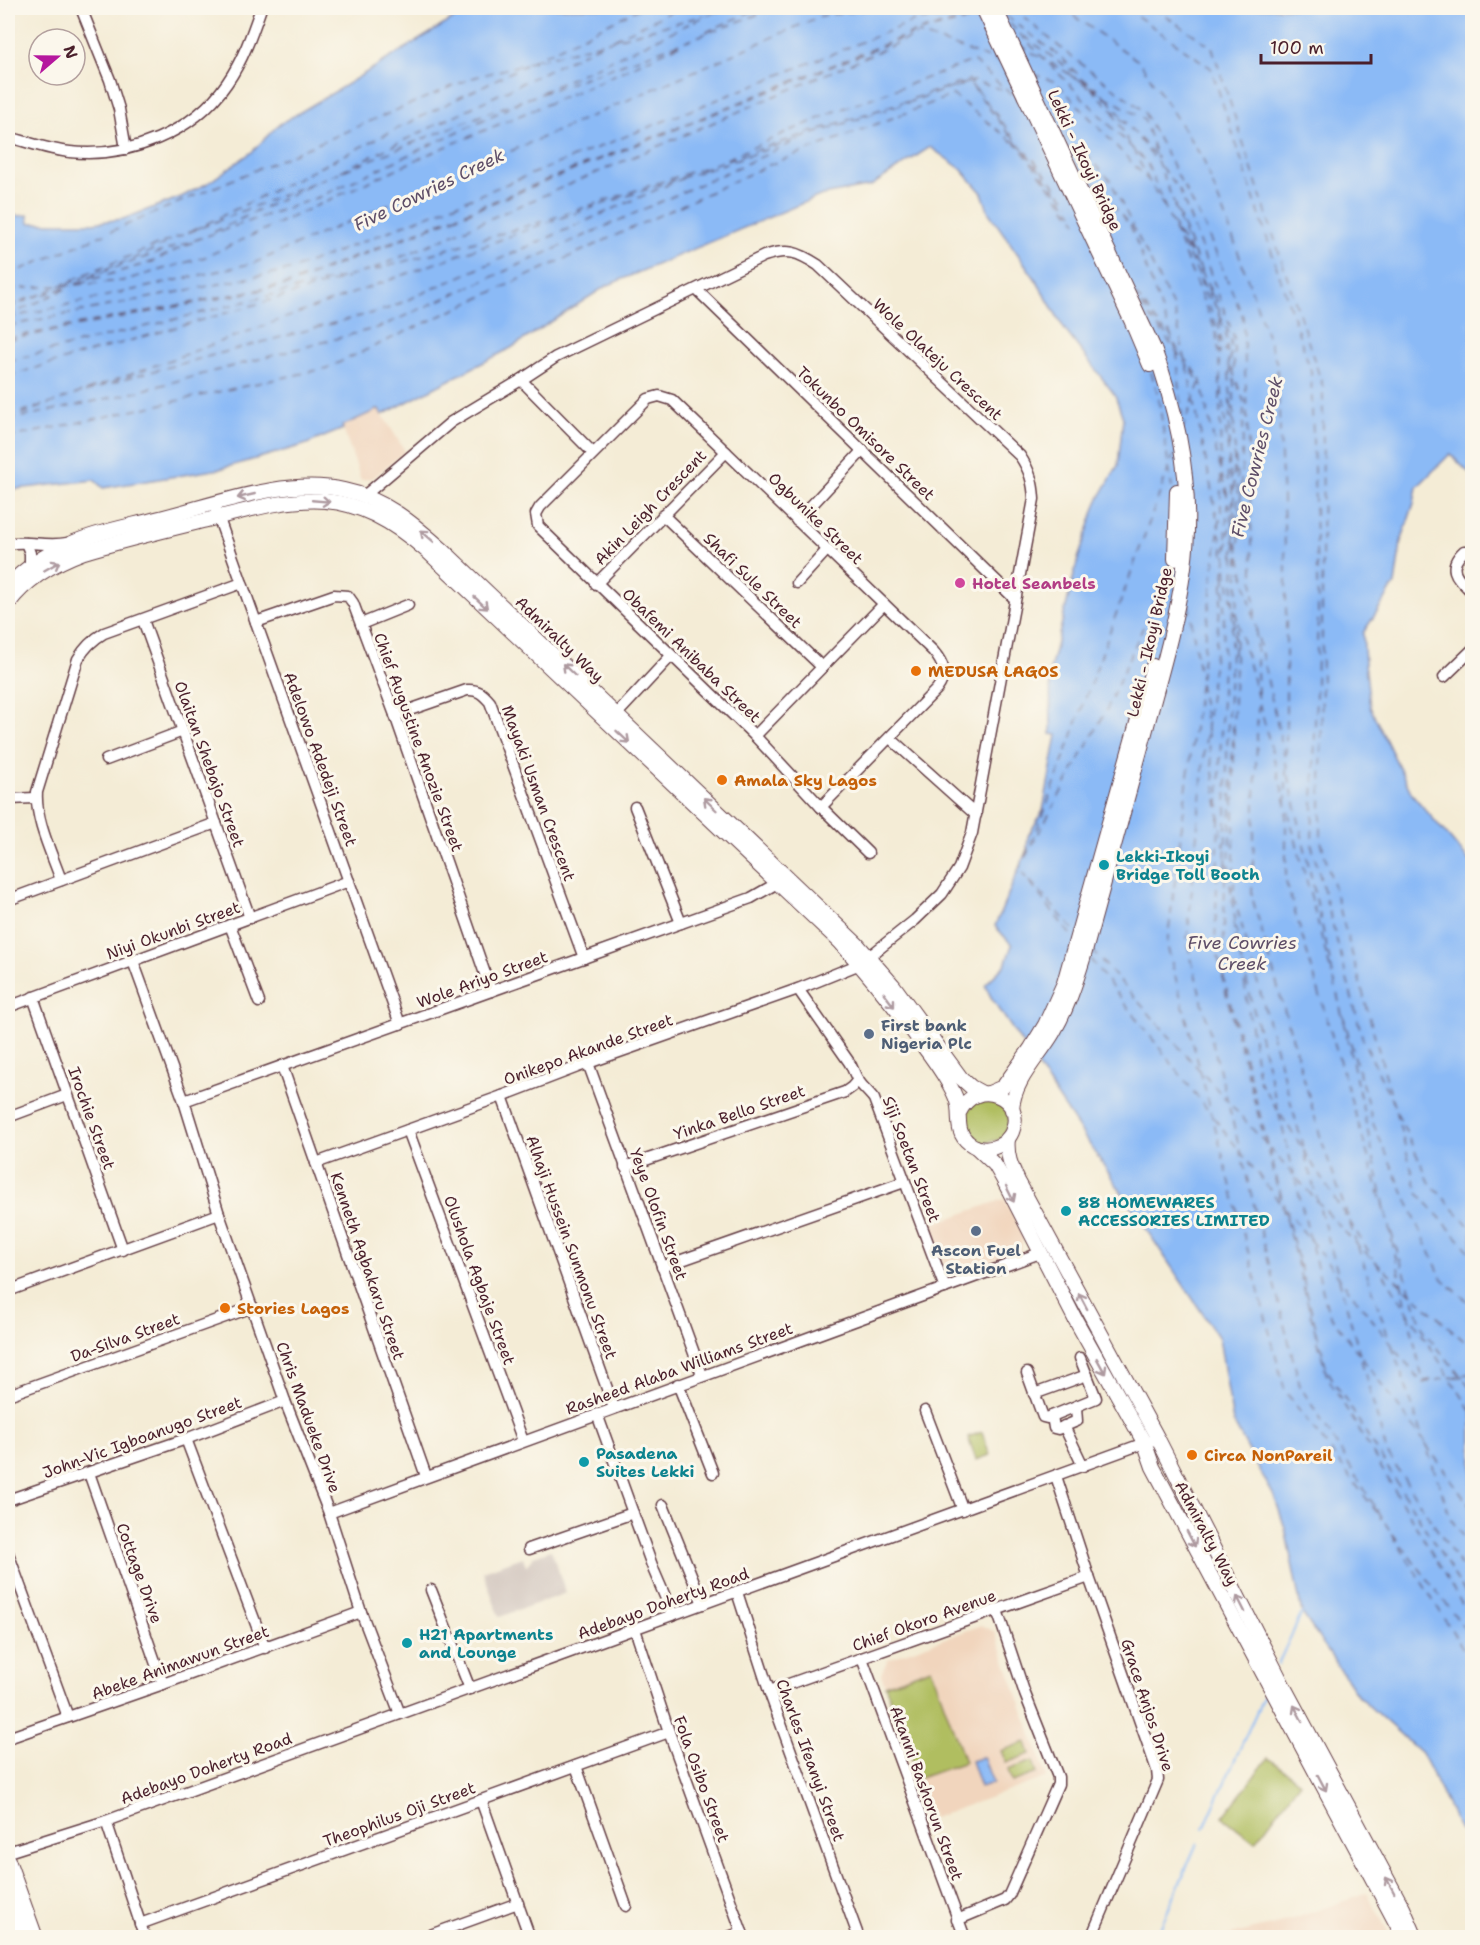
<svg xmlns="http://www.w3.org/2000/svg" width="1480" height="1945" viewBox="0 0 1480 1945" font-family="'Shantell Sans',sans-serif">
<rect width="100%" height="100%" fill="#fbf7ec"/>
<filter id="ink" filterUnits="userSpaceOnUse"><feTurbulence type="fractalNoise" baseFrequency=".0167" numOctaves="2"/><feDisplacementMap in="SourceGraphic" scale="12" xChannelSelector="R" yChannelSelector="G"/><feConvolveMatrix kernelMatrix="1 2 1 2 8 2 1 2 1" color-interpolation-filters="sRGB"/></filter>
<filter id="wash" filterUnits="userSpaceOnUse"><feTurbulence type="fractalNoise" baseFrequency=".008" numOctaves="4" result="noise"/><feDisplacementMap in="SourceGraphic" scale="24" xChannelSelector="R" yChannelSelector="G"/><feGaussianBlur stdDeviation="1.35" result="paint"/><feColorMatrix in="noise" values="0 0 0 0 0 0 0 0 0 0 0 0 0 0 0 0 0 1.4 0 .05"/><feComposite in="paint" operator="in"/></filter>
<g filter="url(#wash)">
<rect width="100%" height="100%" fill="#f4ecd6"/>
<g fill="#f1d5bd">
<path d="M379,409l26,42 -32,27 -12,2 -19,-54z"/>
<path d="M1004,1199l19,38 -2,14 -66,22h-5l-4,-3 -16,-45z"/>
<path d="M982,1625l13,7 52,145 -114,41 -52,-144 7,-15z"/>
<path d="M1367,1893l24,44h-168l67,-17z"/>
</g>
<path fill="#cec1ba" d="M551,1550l15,43 -67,24 -16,-46 40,-14 3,9 8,-10z"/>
<g fill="#b0be61" stroke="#7d6e46" stroke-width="1.5">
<path d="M977,1099l21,2c13,15 14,21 4,38l-21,5 -12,-7 -6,-21z"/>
<path d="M982,1432l8,23 -14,5 -8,-23z"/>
<path d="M931,1668l34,94 -46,16 -34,-93z"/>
<path d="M1026,1742l4,12 -24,9 -5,-12z"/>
<path d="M1268,1758l32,24 -45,60 -32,-25z"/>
<path d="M1033,1761l4,12 -25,9 -4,-12z"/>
</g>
<g fill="#8bbaf6" stroke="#6a6c90" stroke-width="1.5">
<path d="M484,8h988v468l-22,-22 -33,33 -3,16 -13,39 -6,42 -32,49 2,30 5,44 42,87 60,70v990l-51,-101 -63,-57 -56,-83 -17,-85 -10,-30 -42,-76 -14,-84 -228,-341 -6,-12 20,-20 7,-20 -17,-19 32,-77 1,-13 15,-25 14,-76 -6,-1 -1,-64 28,-111 19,-57 21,-37 5,-47 -8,-23 -50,-65 -29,-50 -47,-67 -7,-20 -21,-24 -31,-22 -59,39 -49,9 -216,91 -95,62 -129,67 -3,-6 -37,17 1,3 -39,16 -84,24 -117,19 -9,-8 -86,10v-277l10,3 10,-1 1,8h63l31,-4 58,-22 27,-14 45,-32 25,-26 58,-34 125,-77z"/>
<path d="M983,1757l10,26 -13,4 -9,-26z"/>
</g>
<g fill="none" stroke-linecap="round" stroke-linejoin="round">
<g stroke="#8bbaf6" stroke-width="2">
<path d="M1278,1664l24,-51"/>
<path d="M1204,1828l62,-137"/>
<path d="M8,1928l3,10"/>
<path d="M1156,1938l41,-95"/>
</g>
<g stroke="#5e4e68" stroke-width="1.5" stroke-dasharray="8 6" stroke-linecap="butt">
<path d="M954,8l31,17"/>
<path d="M1013,8l55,46 75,56 61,115 39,92 12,302"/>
<path d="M1062,8l78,54 63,97 33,87 41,118 9,208v187"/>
<path d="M1126,8l85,60 100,303 7,240 -6,235 51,194 30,63"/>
<path d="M1154,8l58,39 111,340 -2,454 97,352 54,61"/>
<path d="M716,12l16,-4"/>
<path d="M1006,16l55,41 93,96 48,120"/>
<path d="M1010,24l137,139 69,169 17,168 -23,193 -23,249 113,444 172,277"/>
<path d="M706,32l47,-21 18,-3"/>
<path d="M1024,36l49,36"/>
<path d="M614,39l64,-31"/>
<path d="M1020,45l24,15"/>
<path d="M532,61l108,-53"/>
<path d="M1051,63l32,19"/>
<path d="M1033,74l23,8 94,100 14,25"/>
<path d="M1070,75l19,12"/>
<path d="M1082,78l16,11"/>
<path d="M1090,86l13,8 6,11"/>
<path d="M954,88l20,-7 33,10"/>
<path d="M1093,89l51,30 13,39"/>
<path d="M542,92l181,-84"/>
<path d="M1108,99l19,24"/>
<path d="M1113,112l17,33"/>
<path d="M1057,124l53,56 64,129 19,86"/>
<path d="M1139,139l17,22"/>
<path d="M1133,149l15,30"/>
<path d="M1023,150l6,4 40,49"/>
<path d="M1068,150l63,77 45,122"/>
<path d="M1026,153l47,60"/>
<path d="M727,160l242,-80 54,69"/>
<path d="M1161,167l19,24 54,146v37"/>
<path d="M701,170l135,-59 137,-50 47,41"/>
<path d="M341,171l263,-128"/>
<path d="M1174,205l17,49"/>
<path d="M1172,222l47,83 1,50"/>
<path d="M194,230l331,-165"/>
<path d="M1176,231l35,68"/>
<path d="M214,232l101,-49"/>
<path d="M375,270l169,-49 162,-54"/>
<path d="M8,275l464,-197 233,-63"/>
<path d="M1200,279l18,52"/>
<path d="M80,283l72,-21 47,-23"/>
<path d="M67,284l76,-29 28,-14"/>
<path d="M76,284l21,-10 222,-77 202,-95"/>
<path d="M62,286l60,-5 83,-24 226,-104 168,-71 84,-39"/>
<path d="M1208,288l11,27"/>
<path d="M8,289l49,-3"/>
<path d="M43,295l21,-7"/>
<path d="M1136,295l36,46"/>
<path d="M8,305l22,-7"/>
<path d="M1141,305l59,77 -17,45"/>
<path d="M8,307l10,-4"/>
<path d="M8,309l87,-39 390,-156 291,-106"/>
<path d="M1219,314l12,23 -1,41"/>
<path d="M8,316l64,-30"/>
<path d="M8,318l246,-55 567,-247 59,-8"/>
<path d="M1220,319l6,13 12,161 -10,221 -5,268 104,394 145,245"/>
<path d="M8,326l286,-57 620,-248 65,-7"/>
<path d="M1220,335l6,18"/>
<path d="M8,338l279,-54 630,-253 54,-13"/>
<path d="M8,340l280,-55 630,-253 62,-14"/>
<path d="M1175,345l25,33 20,90"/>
<path d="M1177,353l5,64"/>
<path d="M8,361l360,-90 551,-237 84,29"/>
<path d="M1232,369l12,33 -5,146"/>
<path d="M1151,372l7,23 14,93"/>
<path d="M8,376l339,-98"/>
<path d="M1220,378l1,133 -54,434 118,446 97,128"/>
<path d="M1234,379v49"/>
<path d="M85,392l46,-15 256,-68 296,-131"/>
<path d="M1194,400l25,128"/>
<path d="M8,416l35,-11"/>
<path d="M8,419l538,-196 423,-141 108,140"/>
<path d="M8,420l120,-26 252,-67 419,-187"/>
<path d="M8,438l319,-70 442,-203 184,-70 64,50"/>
<path d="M1229,447l1,-49"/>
<path d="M1234,454v73"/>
<path d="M1222,475l9,39"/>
<path d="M1227,495l1,-34"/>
<path d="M1232,519l3,16"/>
<path d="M1220,533l5,27"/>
<path d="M1234,535v22"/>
<path d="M1237,543l170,765"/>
<path d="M1226,552l1,-49"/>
<path d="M1226,568l6,34"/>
<path d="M1187,591l13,87"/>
<path d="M1234,609l98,367"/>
<path d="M1234,619v40"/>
<path d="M1237,620l2,-64"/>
<path d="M1256,630l2,70"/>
<path d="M1200,683l6,40"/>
<path d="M1258,705l-6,192 70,245 26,75"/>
<path d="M1234,727v166"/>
<path d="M1207,730l17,117"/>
<path d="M1286,804v-37"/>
<path d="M1219,807l6,-232"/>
<path d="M1286,812v70l99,331"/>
<path d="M1219,817l-4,129 7,25"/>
<path d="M1025,858l81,-147 65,-147"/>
<path d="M1226,858l33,223 114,177"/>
<path d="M1229,872l7,-244"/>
<path d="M1030,881l43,48"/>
<path d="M1230,883l74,267"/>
<path d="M1234,922v10l4,15"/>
<path d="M1070,934l-51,-65 24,-53 132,-365"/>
<path d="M1092,950l261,291 119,107"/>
<path d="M1090,959l121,155"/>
<path d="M1243,966l35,144"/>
<path d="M1223,975l45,170"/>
<path d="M1343,1015l31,111 68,153 30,26"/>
<path d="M1397,1113l33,70 42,46"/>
<path d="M1279,1114l15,60"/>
<path d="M1214,1118l67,86"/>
<path d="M1269,1149l15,57"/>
<path d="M1305,1155l33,119"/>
<path d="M1295,1178l33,134 31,42"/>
<path d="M1284,1207l138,176 50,-10"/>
<path d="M1285,1210l42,160 145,234"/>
<path d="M1350,1224l6,19"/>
<path d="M1391,1232l33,100 48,57"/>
<path d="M1358,1247l32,95"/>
<path d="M1376,1262l96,150"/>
<path d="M1339,1279l48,174 85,130"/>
<path d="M1408,1313l15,68 13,-2"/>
<path d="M1392,1346l59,173 21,31"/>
<path d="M1362,1358l62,83"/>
<path d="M1455,1377l17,-1"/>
<path d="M1426,1445l46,63"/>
<path d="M1393,1534l79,104"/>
</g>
</g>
</g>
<g filter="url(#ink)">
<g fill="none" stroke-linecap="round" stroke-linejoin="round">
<defs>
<g id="minor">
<path d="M81,8l29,72 9,29 7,40"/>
<path d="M8,137c20,5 41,13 62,15 59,6 123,-19 157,-69 16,-23 25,-49 34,-75"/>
<path d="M697,290l317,308"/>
<path d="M521,380l72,73"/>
<path d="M659,396l13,4 261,251c11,13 15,23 4,38l-116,118 -66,-71 -217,-210 -2,-12 4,-7 108,-108z"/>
<path d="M214,505l186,519"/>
<path d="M663,515l159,152"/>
<path d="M797,521l66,-71"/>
<path d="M26,543l4,10v12"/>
<path d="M8,544c19,-4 39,3 59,-1"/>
<path d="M1472,551h-8c-19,18 -6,27 8,41"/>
<path d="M797,583l30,-33"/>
<path d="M596,584l130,-132"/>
<path d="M143,620l107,298"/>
<path d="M256,622l78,-27 14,1 5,7 42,112 96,276"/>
<path d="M361,624l47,-19"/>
<path d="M1444,677l28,-27"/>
<path d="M395,715l72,-25c11,-1 16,4 23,12l94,256"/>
<path d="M616,715l55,-59"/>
<path d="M755,736l129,-132"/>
<path d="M890,738l86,77"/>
<path d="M106,760l77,-29"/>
<path d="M8,799l28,-1"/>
<path d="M635,807l46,116"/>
<path d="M821,807l47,46"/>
<path d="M61,880c-9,-26 -26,-60 -24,-88l41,-133c7,-12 14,-19 26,-26l138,-50"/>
<path d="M8,900l208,-77"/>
<path d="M230,925l29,77"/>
<path d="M133,961l51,140 35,113 66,187 44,112 32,99 39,102"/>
<path d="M798,989l51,73c4,6 5,12 9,18 4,7 11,12 16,19l71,189"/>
<path d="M33,997l90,253"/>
<path d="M8,1007l341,-126"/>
<path d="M588,1063l114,312"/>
<path d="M282,1066l144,410"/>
<path d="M502,1096l112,312"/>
<path d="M184,1101l567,-203 21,-12 9,-10"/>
<path d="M8,1117l59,-22"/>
<path d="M408,1130l115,311"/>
<path d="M316,1163l186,-67 86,-33 210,-74 62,-25 55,-44 27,-26 17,-26 13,-35 62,-334c-1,-17 -4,-28 -14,-43l-202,-191c-20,-13 -30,-17 -54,-9l-208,101 -35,23 -70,42 -87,74"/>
<path d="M625,1167l220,-75 7,-5 6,-7"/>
<path d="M662,1267l242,-85"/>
<path d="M8,1291l211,-77"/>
<path d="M1027,1373l16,44 4,1 49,-20 -16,-40"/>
<path d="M678,1384l35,89"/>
<path d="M1034,1394l53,-19"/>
<path d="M8,1395l245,-88"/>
<path d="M925,1411l38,99"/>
<path d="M597,1414l57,157 19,44"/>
<path d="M1052,1416l2,12 4,1 19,-8 -1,-14"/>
<path d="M1064,1426l19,40"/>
<path d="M186,1439l79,209"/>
<path d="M89,1473l74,211"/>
<path d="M1056,1476l33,101 68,193 1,10 -67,158"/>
<path d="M8,1500l178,-61 99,-38"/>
<path d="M663,1505l40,99"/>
<path d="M329,1513l711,-260"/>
<path d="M529,1549l104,-36"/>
<path d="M8,1553l60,164"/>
<path d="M431,1590l39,99"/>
<path d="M737,1592l32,99 90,247"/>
<path d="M635,1629l34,103 75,206"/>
<path d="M862,1658l103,280"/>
<path d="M769,1691l320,-114"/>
<path d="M8,1738l155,-54 198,-72"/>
<path d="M576,1766l50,140"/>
<path d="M481,1800l49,138"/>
<path d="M106,1821l39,117"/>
<path d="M8,1852l98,-31 1044,-380"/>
<path d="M957,1920l48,-20 4,-5 49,-111v-7l-33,-83 -28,-84"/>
<path d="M140,1924l529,-192"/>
<path d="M422,1938l96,-35"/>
<path d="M726,1938l16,-6"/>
</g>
<g id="major">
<path d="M983,8l148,312 19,45"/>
<path d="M995,8l159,341c26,70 40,144 30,218 -8,59 -26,116 -41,173 -20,73 -40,146 -60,219 -8,26 -16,50 -30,74 -14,24 -40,48 -41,77"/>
<path d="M1175,559l2,-68"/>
<path d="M8,586c18,-19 40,-33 64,-43 27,-12 59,-17 88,-25 57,-14 125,-41 184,-28 40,8 71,35 100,61l413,393 36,41 68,93 10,9 11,6"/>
<path d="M8,604c19,-26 46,-41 76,-52 40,-12 82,-22 123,-32 95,-24 141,-38 221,32l412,390c29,33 56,65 81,101 10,13 20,27 28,41 4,7 8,14 9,22 2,14 -2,27 11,37 14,11 36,5 43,-11 15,-34 -36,-57 -53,-19"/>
<path d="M989,1093l14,-6 28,-39 14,-23 19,-42 89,-317"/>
<path d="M1008,1138c-2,17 3,28 10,43l139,256 126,248 120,223 13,30"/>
<path d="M976,1147l19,18 8,14 72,140 70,125 8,23 251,471"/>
<path d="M8,1860l28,78"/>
<path d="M8,1892l16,46"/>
</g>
</defs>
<use href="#minor" stroke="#643e45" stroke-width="13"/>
<use href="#major" stroke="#643e45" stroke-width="16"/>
<use href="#minor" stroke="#fff" stroke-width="10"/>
<use href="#major" stroke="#fff" stroke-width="14"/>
</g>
<defs><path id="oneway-shaft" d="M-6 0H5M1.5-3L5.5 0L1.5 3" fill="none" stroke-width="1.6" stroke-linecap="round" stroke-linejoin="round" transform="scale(1.5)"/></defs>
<g stroke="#ae9aa0">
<use href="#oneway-shaft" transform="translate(246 496) rotate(167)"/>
<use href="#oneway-shaft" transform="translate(321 501) rotate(5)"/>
<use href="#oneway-shaft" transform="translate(427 536) rotate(-139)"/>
<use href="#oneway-shaft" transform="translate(52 566) rotate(-30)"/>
<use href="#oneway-shaft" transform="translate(481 603) rotate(43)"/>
<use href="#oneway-shaft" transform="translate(569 670) rotate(-136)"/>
<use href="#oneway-shaft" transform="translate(623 737) rotate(43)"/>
<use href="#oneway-shaft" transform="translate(710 804) rotate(-136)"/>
<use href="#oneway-shaft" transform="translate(889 1000) rotate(53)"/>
<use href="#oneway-shaft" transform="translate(1010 1194) rotate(64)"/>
<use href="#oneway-shaft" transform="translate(1083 1301) rotate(-118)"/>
<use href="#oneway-shaft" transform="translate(1101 1366) rotate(61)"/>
<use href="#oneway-shaft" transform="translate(1191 1539) rotate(62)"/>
<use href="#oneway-shaft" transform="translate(1241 1604) rotate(-117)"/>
<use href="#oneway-shaft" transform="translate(1298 1713) rotate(-118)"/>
<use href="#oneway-shaft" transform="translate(1322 1783) rotate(62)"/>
<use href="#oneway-shaft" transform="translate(1390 1885) rotate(-118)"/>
</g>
</g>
<circle fill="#d1479c" stroke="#fbf7ec" stroke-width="2" cx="960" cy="583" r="6"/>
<g fill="#e8710a" stroke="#fbf7ec" stroke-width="2">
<circle cx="916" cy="671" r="6"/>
<circle cx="722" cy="780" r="6"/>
<circle cx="225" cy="1308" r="6"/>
<circle cx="1192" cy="1455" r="6"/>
</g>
<g fill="#0f9aa8" stroke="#fbf7ec" stroke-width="2">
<circle cx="1104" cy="865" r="6"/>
<circle cx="1066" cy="1211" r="6"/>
<circle cx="584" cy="1462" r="6"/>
<circle cx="407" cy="1643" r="6"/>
</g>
<g fill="#5c6f8a" stroke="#fbf7ec" stroke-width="2">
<circle cx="869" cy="1034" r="6"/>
<circle cx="976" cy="1231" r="6"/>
</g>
<g text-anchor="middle" stroke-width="6" stroke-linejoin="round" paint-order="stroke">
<g font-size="16" fill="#4a1f2b" stroke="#fbf7ec">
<text transform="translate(1085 160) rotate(65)" y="6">Lekki - Ikoyi Bridge</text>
<text transform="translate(938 359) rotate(43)" y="6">Wole Olateju Crescent</text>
<text transform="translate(866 433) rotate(44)" y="6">Tokunbo Omisore Street</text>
<text transform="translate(650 507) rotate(-46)" y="6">Akin Leigh Crescent</text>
<text transform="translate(816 518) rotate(44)" y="6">Ogbunike Street</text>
<text transform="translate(753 580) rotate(44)" y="6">Shafi Sule Street</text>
<text transform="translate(560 639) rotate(44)" y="6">Admiralty Way</text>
<text transform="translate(1149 642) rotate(-77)" y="6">Lekki - Ikoyi Bridge</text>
<text transform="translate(692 655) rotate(44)" y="6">Obafemi Anibaba Street</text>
<text transform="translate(419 742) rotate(70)" y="6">Chief Augustine Anozie Street</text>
<text transform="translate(321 759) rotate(70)" y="6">Adelowo Adedeji Street</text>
<text transform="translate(210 764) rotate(70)" y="6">Olaitan Shebajo Street</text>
<text transform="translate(539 793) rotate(70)" y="6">Mayaki Usman Crescent</text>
<text transform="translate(173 930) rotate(-20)" y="6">Niyi Okunbi Street</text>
<text transform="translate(482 979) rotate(-20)" y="6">Wole Ariyo Street</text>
<text transform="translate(588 1049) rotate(-20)" y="6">Onikepo Akande Street</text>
<text transform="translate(739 1112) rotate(-19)" y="6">Yinka Bello Street</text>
<text transform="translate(92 1118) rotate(70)" y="6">Irochie Street</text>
<text transform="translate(912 1159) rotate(69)" y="6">Siji Soetan Street</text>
<text transform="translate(659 1214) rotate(70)" y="6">Yeye Olofin Street</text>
<text transform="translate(572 1247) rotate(70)" y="6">Alhaji Hussein Sunmonu Street</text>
<text transform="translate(368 1266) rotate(71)" y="6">Kenneth Agbakaru Street</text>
<text transform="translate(480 1280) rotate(70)" y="6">Olushola Agbaje Street</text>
<text transform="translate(125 1337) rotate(-20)" y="6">Da-Silva Street</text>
<text transform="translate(679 1368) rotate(-20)" y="6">Rasheed Alaba Williams Street</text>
<text transform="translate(309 1417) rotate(70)" y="6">Chris Madueke Drive</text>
<text transform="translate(142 1437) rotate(-20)" y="6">John-Vic Igboanugo Street</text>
<text transform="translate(1207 1533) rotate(62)" y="6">Admiralty Way</text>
<text transform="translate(140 1573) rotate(70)" y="6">Cottage Drive</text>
<text transform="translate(663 1603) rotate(-20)" y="6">Adebayo Doherty Road</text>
<text transform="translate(924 1620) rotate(-20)" y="6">Chief Okoro Avenue</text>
<text transform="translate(180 1662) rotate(-20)" y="6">Abeke Animawun Street</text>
<text transform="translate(1148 1705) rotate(72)" y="6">Grace Anjos Drive</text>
<text transform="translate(811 1760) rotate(70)" y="6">Charles Ifeanyi Street</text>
<text transform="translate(206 1768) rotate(-20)" y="6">Adebayo Doherty Road</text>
<text transform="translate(702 1779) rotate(70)" y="6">Fola Osibo Street</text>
<text transform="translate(927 1793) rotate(70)" y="6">Akanni Bashorun Street</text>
<text transform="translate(399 1814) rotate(-20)" y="6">Theophilus Oji Street</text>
</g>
<g font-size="16" font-weight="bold" fill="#b23c85" stroke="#fbf7ec" text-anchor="start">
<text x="972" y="589">Hotel Seanbels</text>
</g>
<g font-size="16" font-weight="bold" fill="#c56008" stroke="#fbf7ec" text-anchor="start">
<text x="928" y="677">MEDUSA LAGOS</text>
<text x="734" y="786">Amala Sky Lagos</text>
<text x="237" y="1314">Stories Lagos</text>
<text x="1204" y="1461">Circa NonPareil</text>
</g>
<g font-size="16" font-weight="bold" fill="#0d838f" stroke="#fbf7ec" text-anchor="start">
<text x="1116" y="862">Lekki-Ikoyi<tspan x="1116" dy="18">Bridge Toll Booth</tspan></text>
<text x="1078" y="1208">88 HOMEWARES<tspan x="1078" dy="18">ACCESSORIES LIMITED</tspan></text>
<text x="596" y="1459">Pasadena<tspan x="596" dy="18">Suites Lekki</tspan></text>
<text x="419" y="1640">H21 Apartments<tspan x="419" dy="18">and Lounge</tspan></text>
</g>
<g font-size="16" font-weight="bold" fill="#4e5e75" stroke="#fbf7ec" text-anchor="start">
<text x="881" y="1031">First bank<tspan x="881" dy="18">Nigeria Plc</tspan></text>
<text x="976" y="1256" text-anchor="middle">Ascon Fuel<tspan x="976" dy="18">Station</tspan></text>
</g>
<g font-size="18" font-style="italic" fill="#5e4e68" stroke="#fbf7ec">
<text transform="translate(429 190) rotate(-26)" y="6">Five Cowries Creek</text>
<text transform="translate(1257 457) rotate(-76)" y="6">Five Cowries Creek</text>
<text x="1242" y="949">Five Cowries<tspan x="1242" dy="21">Creek</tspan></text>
</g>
</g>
<rect width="1480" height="1945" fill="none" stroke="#fbf7ec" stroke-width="30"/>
<g transform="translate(57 57) rotate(70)"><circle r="28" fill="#fbf7ec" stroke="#b4a19f" stroke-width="1.5"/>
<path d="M0-4.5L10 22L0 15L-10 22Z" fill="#b5179e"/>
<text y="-9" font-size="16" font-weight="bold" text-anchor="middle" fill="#4a1f2b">N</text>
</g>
<path d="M1261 54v9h110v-9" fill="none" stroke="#4a1f2b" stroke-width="3"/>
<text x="1270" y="54" font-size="18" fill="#4a1f2b" stroke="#fbf7ec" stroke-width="4.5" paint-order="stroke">100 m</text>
</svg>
